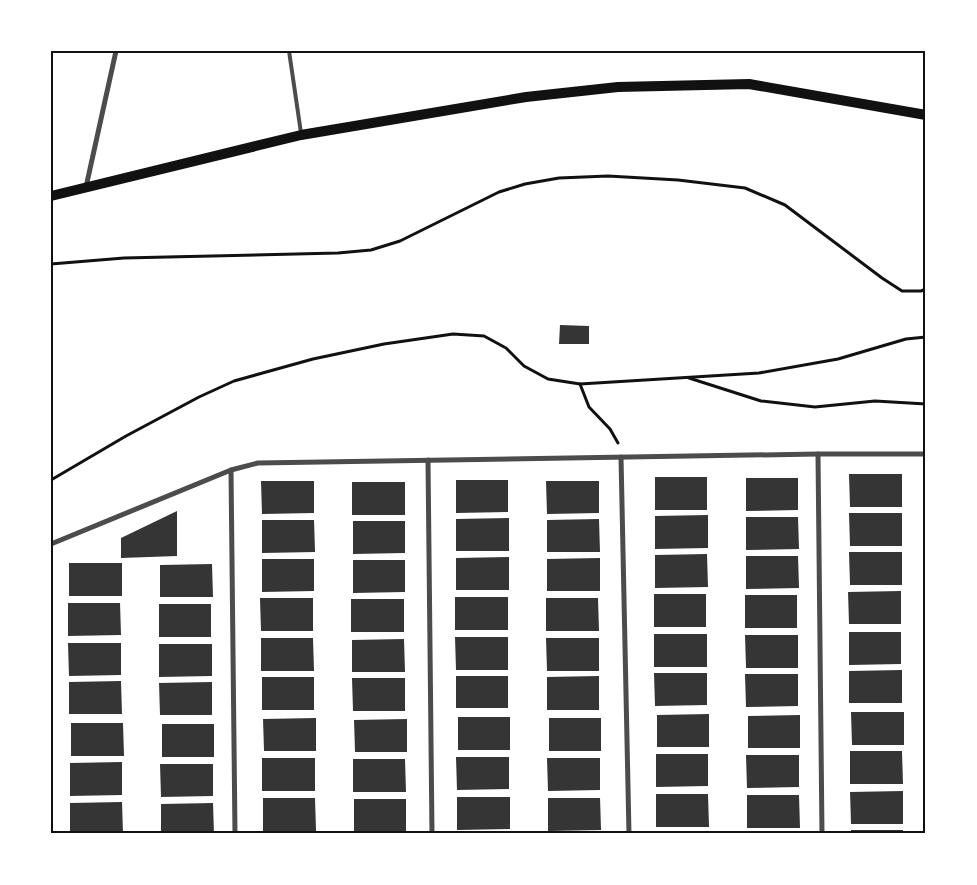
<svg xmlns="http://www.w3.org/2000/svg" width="977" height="885" viewBox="0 0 977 885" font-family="Inter,sans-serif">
<rect width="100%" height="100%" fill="#fff"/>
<g fill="#353535">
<path d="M560,325l29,1v18h-30z"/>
<path d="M849,474h53v33h-52z"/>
<rect x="655" y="477" width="52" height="33"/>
<path d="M746,478h52v32l-52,1z"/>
<path d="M456,480h52v32l-52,1z"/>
<path d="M261,481h53v32l-52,1z"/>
<path d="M546,481h53v32l-52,1z"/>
<rect x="352" y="482" width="53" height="33"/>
<path d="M177,511v45l-56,2v-20z"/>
<path d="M849,513h53v33h-52z"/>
<path d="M708,515v33l-53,1v-33z"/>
<path d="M746,517h52l1,32 -53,1z"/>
<path d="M509,518v33h-53v-32z"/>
<path d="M599,519l1,33h-53v-32z"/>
<path d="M262,520h52l1,32 -53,1z"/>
<path d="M353,521h52v32l-52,1z"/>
<path d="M849,552h53v33h-52z"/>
<path d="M707,554l1,33 -53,1v-33z"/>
<path d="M746,556h52l1,32 -53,1z"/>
<path d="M509,557v33h-53v-32z"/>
<path d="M600,558v33h-53v-32z"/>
<path d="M262,559h52v32l-52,1z"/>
<path d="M353,560h52v32l-52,1z"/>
<rect x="69" y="563" width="53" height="33"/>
<path d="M212,564l1,33h-53v-32z"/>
<path d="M901,591v33h-52l-1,-32z"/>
<rect x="654" y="594" width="52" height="33"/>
<rect x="745" y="595" width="52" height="33"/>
<rect x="455" y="597" width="53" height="33"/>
<path d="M260,598h53v33h-52z"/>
<path d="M546,598h52l1,33h-53z"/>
<rect x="351" y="599" width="53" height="33"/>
<path d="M68,603h52l1,32 -53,1z"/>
<rect x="159" y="604" width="52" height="33"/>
<path d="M849,632h52v32l-52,1z"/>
<rect x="654" y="634" width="53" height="33"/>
<path d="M745,635h53v33h-52z"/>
<path d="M455,637h53v33h-52z"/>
<path d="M261,638h52l1,33h-53z"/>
<path d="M546,638h53v33h-52z"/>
<path d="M404,639l1,33h-53v-32z"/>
<path d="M68,643h53v32l-52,1z"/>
<path d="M159,644h53v32l-53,1z"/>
<path d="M902,670v33h-53v-32z"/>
<path d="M654,673h53v32l-52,1z"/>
<path d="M745,674h53v32l-52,1z"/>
<rect x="456" y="676" width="52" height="32"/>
<path d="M599,676v34h-52v-33z"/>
<rect x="262" y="677" width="52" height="33"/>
<path d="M352,678h53v33h-52z"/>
<path d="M121,681l1,33h-53v-32z"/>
<path d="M212,682v33h-52l-1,-32z"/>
<path d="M851,712h53v33h-52z"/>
<path d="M709,714v33h-52v-32z"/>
<path d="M800,715v33h-52v-32z"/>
<rect x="458" y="717" width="52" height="33"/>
<path d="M316,718v33h-52l-1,-32z"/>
<rect x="549" y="718" width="52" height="33"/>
<path d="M407,719v33h-52l-1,-32z"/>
<path d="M71,723h52l1,33h-53z"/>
<rect x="162" y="724" width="52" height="33"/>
<path d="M850,751h52l1,33h-53z"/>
<path d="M656,754h52v32l-52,1z"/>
<path d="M746,755h53v32l-52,1z"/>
<path d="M456,757h53v32l-52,1z"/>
<rect x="262" y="758" width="53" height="33"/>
<path d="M547,758h53v32l-52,1z"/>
<path d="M353,759h52l1,33h-53z"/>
<path d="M122,762v33l-52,1v-33z"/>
<path d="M160,764h53v32l-52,1z"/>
<path d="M903,791v33h-52l-1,-32z"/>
<path d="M656,794h52l1,33h-53z"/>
<path d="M747,795h52l1,33h-53z"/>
<path d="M457,797h53v32l-53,1z"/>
<path d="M263,798h52l1,33h-53z"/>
<path d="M548,798h52l1,32 -53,1z"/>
<rect x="354" y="799" width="52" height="33"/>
<path d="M122,802l1,32h-53v-31z"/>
<path d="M213,803l1,31h-53v-30z"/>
<rect x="851" y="830" width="52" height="4"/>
</g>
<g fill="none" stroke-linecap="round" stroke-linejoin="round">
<g stroke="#111" stroke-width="3">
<path d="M51,264l73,-6 214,-5 33,-3 29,-9 99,-49 26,-8 34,-6 49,-2 70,4 67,8 40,17 97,73 20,13h19l5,-2"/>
<path d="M689,378l72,23 54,6 60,-6 51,3"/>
<path d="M580,384l9,23 21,22 8,14"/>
<path d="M51,480l75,-44 73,-39 35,-16 79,-22 71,-15 69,-10 31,2 22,12 18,18 24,13 32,5 179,-11 79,-14 68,-20 20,-2"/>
</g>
<path stroke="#4c4c4c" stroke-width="4" d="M289,51l12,82"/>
<g stroke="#4c4c4c" stroke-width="5">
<path d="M86,187l30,-136"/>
<path d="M818,454l4,380"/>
<path d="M621,457l8,377"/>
<path d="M428,460l4,374"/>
<path d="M231,470l4,364"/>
<path d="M51,544l180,-74 27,-7 560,-9h108"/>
</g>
<path stroke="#111" stroke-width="10" d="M51,196l250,-61 225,-38 92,-10 131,-3 177,31"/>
</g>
<rect width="977" height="885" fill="none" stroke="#ffffff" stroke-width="105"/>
<rect x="52" y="52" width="872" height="780" fill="none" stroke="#111" stroke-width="2"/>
</svg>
